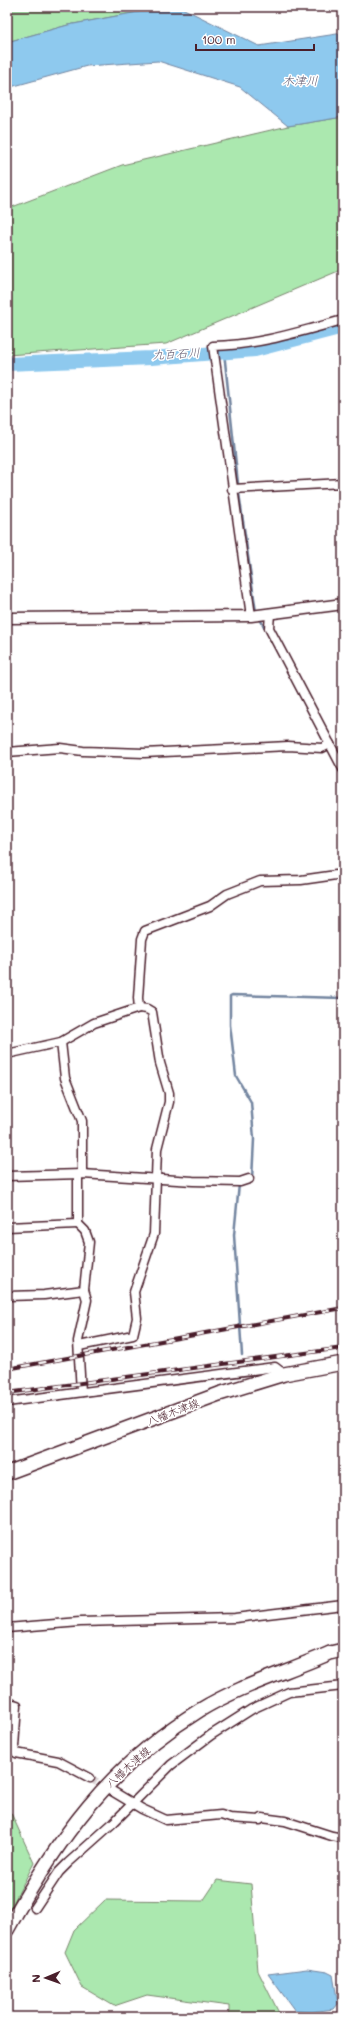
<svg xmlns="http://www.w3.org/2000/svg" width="350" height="2024" viewBox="0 0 350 2024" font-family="Mali,'Klee One',sans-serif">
<rect width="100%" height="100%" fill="#fff"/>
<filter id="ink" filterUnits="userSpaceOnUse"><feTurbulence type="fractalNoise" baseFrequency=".025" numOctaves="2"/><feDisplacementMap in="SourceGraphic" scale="8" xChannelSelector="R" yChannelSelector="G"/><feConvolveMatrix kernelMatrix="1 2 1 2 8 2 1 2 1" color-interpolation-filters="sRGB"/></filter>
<g filter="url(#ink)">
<g fill="#abe8af" stroke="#7a846d">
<path d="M7,7h158l-97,18 -61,17z"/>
<path d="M343,117v152l-177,75 -159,11v-146l115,-44 166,-39z"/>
<path d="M7,1811l4,2 23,50 -27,52z"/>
<path d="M217,1880l34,4 7,87 23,46h-52v-11l-82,-11 -33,11 -32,-19 -17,-35 9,-22 31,-30 98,1z"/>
</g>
<g fill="#8ec9ee" stroke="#7385a0">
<path d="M165,7h15l79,39 84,-13v84l-55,9 -48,-39 -82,-26 -71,5 -80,22v-46l61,-17z"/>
<path d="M307,1969l20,3 6,3 5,29 -4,5 -23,3 -16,-1 -27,-37z"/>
</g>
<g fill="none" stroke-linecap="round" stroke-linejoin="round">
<g stroke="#7385a0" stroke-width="2.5">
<path d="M224,352l15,141 17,119"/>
<path d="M259,617l66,126"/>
<path d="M339,769l4,9"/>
<path d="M252,1179l2,-40 -3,-37 -15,-26 -6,-51v-29l2,-1 111,3"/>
<path d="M239,1184l-5,51 8,120"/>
</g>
<path stroke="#8ec9ee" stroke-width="14" d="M7,364l144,-6 104,-8 88,-23"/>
<path stroke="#dbd2d5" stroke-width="8" stroke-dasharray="8 4" stroke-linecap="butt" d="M90,1778l18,11"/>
<defs>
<g id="minor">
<path d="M232,489l111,-6"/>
<path d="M270,613l-1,15 74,141"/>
<path d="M251,616l-38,-270c45,-1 86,-14 130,-26"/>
<path d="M7,752l53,-4 23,3 61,2 144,-7 34,2 8,-4"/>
<path d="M61,1042l4,36 17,43v53"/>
<path d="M7,1054l54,-12 33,-19 45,-15 -1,-10 4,-59 3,-8 65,-25 17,-12 33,-13 41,-1 42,-6"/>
<path d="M7,1176l75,-2 111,7 47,1 9,-3"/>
<path d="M7,1227l71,-3"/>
<path d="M7,1296l37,-1 40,-5 5,-48 -4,-11 -7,-7v-49"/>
<path d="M79,1346l54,-11 4,-17 -3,-26 20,-58 3,-85 12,-47v-9l-9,-30 -8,-51 -5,-3 -8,-1"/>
<path d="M81,1392l-3,-51 9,-41 -3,-10"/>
<path d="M7,1402l268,-35 9,7"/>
<path d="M7,1628l73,-6 155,-4 108,-13"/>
<path d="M7,1702l10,3 -3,42 2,6 42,8 32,17"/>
<path d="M112,1791l30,18 24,11 55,-5 9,3 30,2 2,-2 23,3 47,15 11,2"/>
<path d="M35,1908l24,-36 9,-9 46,-41 57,-57 40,-30 41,-26 37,-17 54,-6"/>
</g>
<path id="tertiary" d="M7,618l244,-2 92,-12"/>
<g id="primary">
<path d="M7,1473l212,-79 65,-20 59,-11"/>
<path d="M7,1930c50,-91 102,-164 193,-220 39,-24 87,-38 130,-57l13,-3"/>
</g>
</defs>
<use href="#minor" stroke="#4a1f2b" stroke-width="11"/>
<use href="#tertiary" stroke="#4a1f2b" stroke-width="13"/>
<use href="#primary" stroke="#4a1f2b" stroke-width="16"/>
<use href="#minor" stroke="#fff" stroke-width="8"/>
<use href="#tertiary" stroke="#fff" stroke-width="10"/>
<use href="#primary" stroke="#fff" stroke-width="13"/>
<defs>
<g id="rail">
<path d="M7,1369l336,-61"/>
<path d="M7,1393l336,-45"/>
</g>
</defs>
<use href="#rail" stroke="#4a1f2b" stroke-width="4"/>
<use href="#rail" stroke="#fff" stroke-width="2.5" stroke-dasharray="8" stroke-linecap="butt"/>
</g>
</g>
<g text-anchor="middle" stroke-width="3" stroke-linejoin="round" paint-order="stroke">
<g font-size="11" fill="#4a1f2b" stroke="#fff">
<text transform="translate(173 1412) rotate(-21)" y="4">八幡木津線</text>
<text transform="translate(128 1767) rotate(-42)" y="4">八幡木津線</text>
</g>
<g font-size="12" font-style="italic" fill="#625a6f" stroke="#fff">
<text x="300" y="85">木津川</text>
<text transform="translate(176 354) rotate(-3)" y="4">九百石川</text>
</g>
</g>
<rect width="350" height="2024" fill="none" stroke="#fff" stroke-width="24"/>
<rect x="12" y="12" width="326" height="2000" fill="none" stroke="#4a1f2b" stroke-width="1.5" filter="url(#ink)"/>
<g transform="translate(46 1978) rotate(268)" stroke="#ffffff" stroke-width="3" paint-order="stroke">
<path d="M0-3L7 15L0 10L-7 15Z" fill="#4a1f2b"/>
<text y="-6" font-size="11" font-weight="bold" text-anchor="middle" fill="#4a1f2b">N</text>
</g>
<path d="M196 44v6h118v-6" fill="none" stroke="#4a1f2b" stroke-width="2"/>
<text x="202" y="44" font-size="12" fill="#4a1f2b" stroke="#ffffff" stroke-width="3" paint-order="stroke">100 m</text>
</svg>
